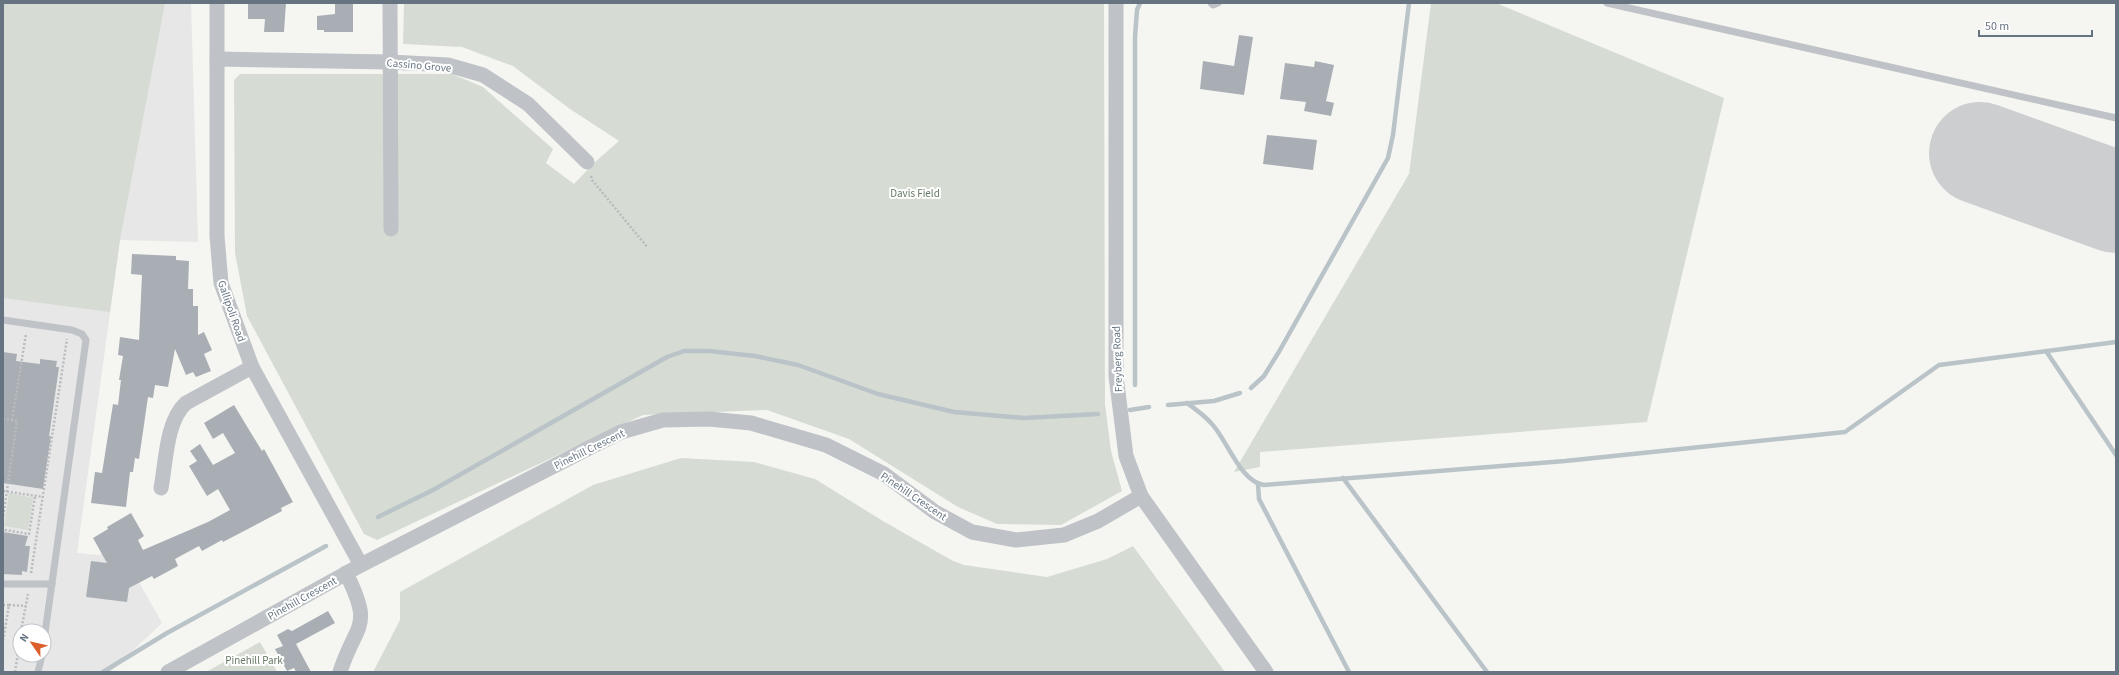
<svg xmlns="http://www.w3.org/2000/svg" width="2119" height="675" viewBox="0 0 2119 675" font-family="'Source Sans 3',sans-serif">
<rect width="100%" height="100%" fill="#f5f6f2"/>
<path fill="#e6e7e6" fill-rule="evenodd" d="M3,3h188l7,239 -78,-2 -43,313 22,2 19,-10 44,78 -52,49h-107zM20,631h24v24h-24z"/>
<g fill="#d6dcd4">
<path d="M3,3h162l-45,237 -10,72 -107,-14z"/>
<path d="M404,3h700l1,401 6,47 11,40 -61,34 -64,-1 -39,-17 -109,-68 -82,-29 -124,5 -266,125 -13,-6 -117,-218 -12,-63 -1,-173 6,-6h212l31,13 70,62 -7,14 28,21 21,-22 24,-21 -49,-32 -57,-43 -51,-19 -59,-3z"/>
<path d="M1431,3h65l228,95 -77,324 -387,30v15l-26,5 175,-298z"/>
<path d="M681,458l73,4 61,17 68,42 70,40 11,4 83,12 60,-18 26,-13 92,126h-852l27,-52v-28l193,-107z"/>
<path d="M9,493l24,5 -5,32 -24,-4z"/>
<path d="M260,642l17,30h-71z"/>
</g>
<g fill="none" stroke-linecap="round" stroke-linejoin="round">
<g stroke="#b9c3c8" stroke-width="4.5">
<path d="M2046,351l70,104"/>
<path d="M1135,385v-348l2,-27 3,-7"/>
<path d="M1251,388l13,-12 16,-26 108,-192 5,-23 16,-132"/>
<path d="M1187,403c8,6 17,12 24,20 16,16 29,59 53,62l301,-24 280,-29 94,-67 177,-23"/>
<path d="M1168,405l46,-4 26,-8"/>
<path d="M1130,410l19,-3"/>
<path d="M1343,478l144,194"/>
<path d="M1258,484l1,15 90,173"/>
<path d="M378,517l55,-27 234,-133 17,-6h25l46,5 43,9 80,29 76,18 70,6 74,-4"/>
<path d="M103,672l64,-39 159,-87"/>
</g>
<path stroke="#ccced0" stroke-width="102" d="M1980,153l136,49"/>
</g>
<g fill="#a8aeb4">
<path d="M248,3h38l-2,29h-20l1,-13h-17z"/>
<path d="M335,3h18v29h-29v-2h-7v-14l18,-2z"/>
<path d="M1239,35l14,2 -9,58 -44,-6 3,-28 31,5z"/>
<path d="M1315,61l19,4 -8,36 8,2 -3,13 -27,-5 2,-9 -26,-3 5,-36 29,4z"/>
<path d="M1267,135l50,5 -4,30 -50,-6z"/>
<path d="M132,254l44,2v4l13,1 -1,28h5v17h5v29l6,-3 8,18 -8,4 7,17 -15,6 -3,-5 -7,3 -11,-26 -7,38 -13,-2 -2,13 -5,-1 -9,62 -4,-1 -2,14h-3l-4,35 -35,-4 4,-31 7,1 11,-69 5,1 3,-25h-2l4,-24 -5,-1 2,-18 19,3 3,-65 -11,-1z"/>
<path d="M3,352l14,2 -1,7 24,3v-5l17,2 -1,6h3l-9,63 -1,6h2l-8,53 -40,-6z"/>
<path d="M234,405l28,46 2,-2 29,53 -12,6 1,3 -59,31 -1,-2 -20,11 -3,-5 -24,13 3,7 -24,13 -2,-3 -23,12 -2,14 -41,-5 5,-36 16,2 -14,-25 15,-9 -1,-2 24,-14 13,23 -6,4 5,10 65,-28 22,-12 -12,-21 -11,7 -18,-30 8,-5 -7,-10 10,-7 13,21 22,-12 -12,-20 -10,6 -9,-16z"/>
<path d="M3,532l25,4 -3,10h5l-3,26 -5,-1v4l-19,-1z"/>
<path d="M328,611l7,12 -39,21 15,28h-15l-2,-4 -7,3 -12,-22 8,-3 -6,-11 11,-6 4,2z"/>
</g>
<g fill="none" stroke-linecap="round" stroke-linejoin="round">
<g stroke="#b9bbbe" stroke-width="2.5" stroke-dasharray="2 2" stroke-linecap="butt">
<path d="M591,176l1,4 56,68"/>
<path d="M3,419l14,2 -14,97"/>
<path d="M12,420l14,-86"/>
<path d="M3,491l40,6"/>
<path d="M3,533h2l1,-3 23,4 6,-38"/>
<path d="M31,573l36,-234"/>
<path d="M3,605h6l-6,36"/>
<path d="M9,605l17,1"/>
<path d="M21,631l7,-37"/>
<path d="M15,672l5,-32"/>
</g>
<g stroke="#bfc2c6" stroke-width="7">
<path d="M1211,3l2,2 5,-2"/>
<path d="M1607,3l509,115"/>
<path d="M3,320l69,10 10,4 4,6 -42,300"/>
<path d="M3,584h49"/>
<path d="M38,672l4,-17"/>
</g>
<g stroke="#bfc2c6" stroke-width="15">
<path d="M217,3v233l4,47 31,84 109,198"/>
<path d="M390,3l1,226"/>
<path d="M1116,3v373l10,80 15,40 125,176"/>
<path d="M217,59l173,3 58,3 35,10 45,29 59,58"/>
<path d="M161,488c5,-26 5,-67 25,-85l66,-36"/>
<path d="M168,672l193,-107 230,-118 30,-15 42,-12 46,-1 42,4 75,22 58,29 51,38 37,20 44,8 48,-5 34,-14 43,-25"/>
<path d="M340,672c16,-50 34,-43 6,-99"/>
</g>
</g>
<g text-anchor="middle" stroke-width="4" stroke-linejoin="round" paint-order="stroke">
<g font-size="11" fill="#667482" stroke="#fff">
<text transform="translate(419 65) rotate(5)" y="4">Cassino Grove</text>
<text transform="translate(232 311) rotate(71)" y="4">Gallipoli Road</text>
<text transform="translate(1117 359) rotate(-92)" y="4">Freyberg Road</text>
<text transform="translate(589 449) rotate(-26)" y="4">Pinehill Crescent</text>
<text transform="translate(914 496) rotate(34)" y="4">Pinehill Crescent</text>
<text transform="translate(302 598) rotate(-29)" y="4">Pinehill Crescent</text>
</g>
<g font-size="11" fill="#677964" stroke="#fff">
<text x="915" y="197">Davis Field</text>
<text x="254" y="664">Pinehill Park</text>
</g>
</g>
<rect width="2119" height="675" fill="none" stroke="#667482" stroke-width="8"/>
<g transform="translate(32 643) rotate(304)"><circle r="19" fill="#ffffff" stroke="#c2c7cd"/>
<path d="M0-3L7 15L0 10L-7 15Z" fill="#db5f2d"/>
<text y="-6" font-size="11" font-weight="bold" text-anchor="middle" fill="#667482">N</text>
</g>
<path d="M1979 30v6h113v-6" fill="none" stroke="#667482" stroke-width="2"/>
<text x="1985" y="30" font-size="12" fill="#667482" stroke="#ffffff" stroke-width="3" paint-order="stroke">50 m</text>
</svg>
